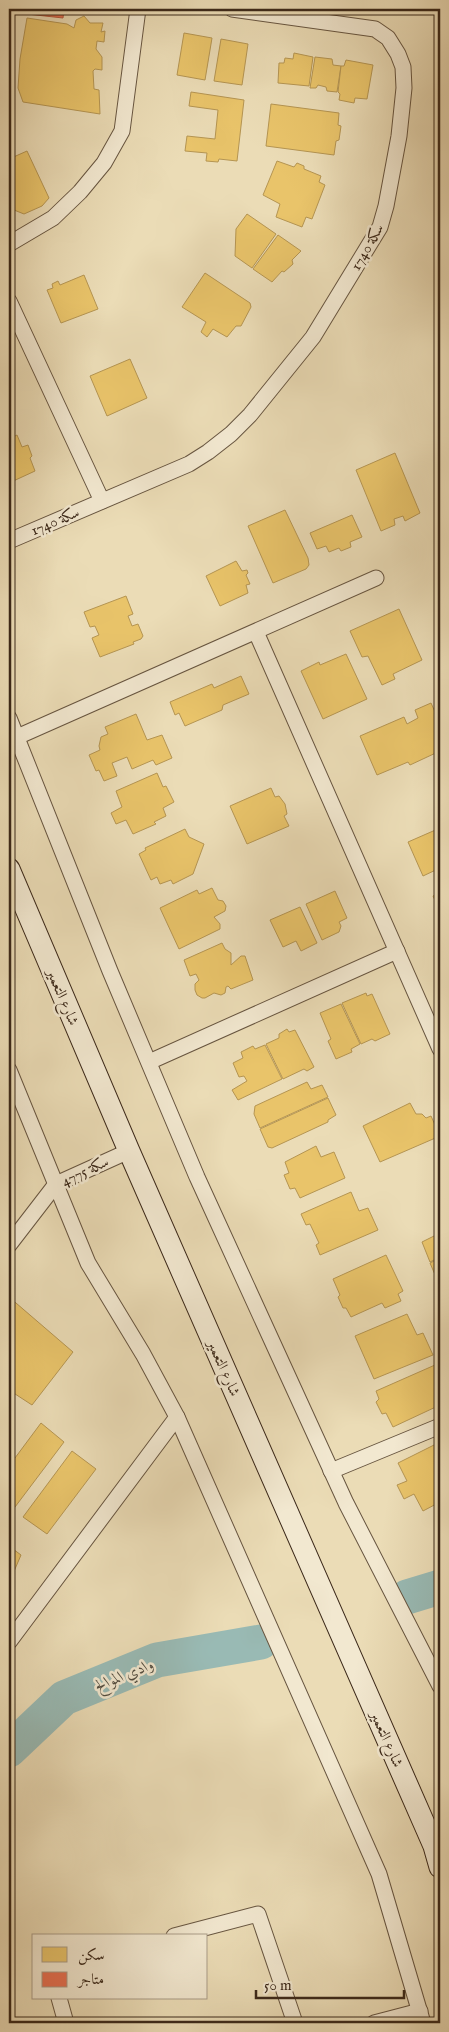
<svg xmlns="http://www.w3.org/2000/svg" width="449" height="2032" viewBox="0 0 449 2032" font-family="'IM FELL English',Amiri,serif">
<rect width="100%" height="100%" fill="#ebdcb6"/>
<filter id="stains"><feTurbulence type="fractalNoise" baseFrequency=".004" numOctaves="4"/><feColorMatrix values="0 0 0 0 .2 0 0 0 0 .09 0 0 0 0 .02 0 0 0 .5 -.17"/></filter>
<radialGradient id="worn" r=".72"><stop offset=".6" stop-color="#630" stop-opacity="0"/><stop offset="1" stop-color="#630" stop-opacity=".3"/></radialGradient>
<g fill="#e9c46a" stroke="#b59552">
<path d="M84,16l6,7h13l-2,9 4,-1 -1,11 -7,-1 -1,8 6,8v13l-7,-1 -2,2 1,18 5,1 1,24 -77,-12 -5,-14 2,-29 7,-41 40,6 7,4 2,-8z"/>
<path d="M184,33l28,5 -7,42 -28,-5z"/>
<path d="M221,39l27,5 -6,41 -28,-4z"/>
<path d="M294,53l19,4 -4,29 -31,-3 1,-20h5l1,-5 8,1z"/>
<path d="M315,57l17,2 1,6 8,1 -4,26 -10,-1 -1,-4 -8,-2 -2,3h-6z"/>
<path d="M346,60l27,5 -6,34 -12,-1 -1,5 -15,-3 1,-6 -2,-2 3,-26h3z"/>
<path d="M191,92l53,8 -7,61 -18,-2 -1,3 -12,-1 1,-8 -22,-2 2,-15 28,3 3,-29 -29,-4z"/>
<path d="M271,104l68,9 -1,12 3,1 -2,14 -3,1 -2,14 -68,-9z"/>
<path d="M27,151l22,47 -7,8 -18,8 -15,-6v-49z"/>
<path d="M277,161l17,6 3,-4 7,3v3l17,7 -2,6 6,3 -13,34 -6,-2 -4,10 -26,-10 4,-13 -17,-9z"/>
<path d="M247,214l29,20 -24,34 -17,-12 1,-27z"/>
<path d="M278,235l23,16 -9,9 1,4 -9,8 -2,-1 -10,11 -19,-13z"/>
<path d="M205,273l45,30 1,4 -10,19h-5l-9,11 -14,-8 -6,8 -6,-5 5,-10 -24,-15z"/>
<path d="M84,275l14,34 -37,14 -14,-33 6,-2 -1,-4 6,-3 2,4z"/>
<path d="M130,359l17,39 -40,18 -17,-40z"/>
<path d="M17,435l5,12 6,-2 4,11 -2,2 5,13 -26,12v-44z"/>
<path d="M395,453l25,60 -15,8 -2,-5 -9,3 1,6 -14,6 -25,-61z"/>
<path d="M285,510l23,48 1,7 -3,4 -33,14 -25,-57z"/>
<path d="M352,515l10,22 -12,5 1,5 -10,4 -2,-3 -10,4 -3,-6 -9,3 -7,-16z"/>
<path d="M236,561l6,10 5,-1 1,3 -2,2 4,9 -4,1 2,8 -28,13 -14,-30z"/>
<path d="M126,596l7,18 -5,2 4,10 6,-2 5,12 -2,3 -8,3 1,2 -34,13 -8,-19 7,-3 -4,-9 -5,1 -6,-15z"/>
<path d="M399,609l23,51 -29,14 2,5 -13,6 -14,-29 -6,1 -12,-26z"/>
<path d="M346,654l21,45 -44,20 -22,-48 18,-9 1,3z"/>
<path d="M241,676l8,18 -26,11 -1,5 -37,16 -6,-13 -4,2 -5,-13 42,-18 2,4z"/>
<path d="M431,703l9,20v28l-30,14 -2,-3 -31,13 -17,-39 44,-19 3,7 11,-6 -3,-8z"/>
<path d="M136,714l11,26 15,-5 10,23 -16,7 -3,-5 -21,9 -5,-12 -15,6 5,13 -13,5 -5,-11 -3,1 -7,-16 11,-5 -1,-4 2,-9 7,-3 -3,-7z"/>
<path d="M157,773l6,14 3,-1 8,16 -11,6 3,8 -12,6 2,2 -23,10 -7,-14 -10,4 -5,-11 11,-6 -6,-16z"/>
<path d="M271,788l4,9 4,-1 6,8 2,10 -3,2 5,10 -42,18 -17,-38z"/>
<path d="M440,828v40l-17,8 -15,-34z"/>
<path d="M185,829l4,8 15,7 -11,30 -20,10 -2,-4 -11,4 -3,-7 -6,3 -12,-26 7,-4 -1,-2z"/>
<path d="M212,888l6,12 5,1 3,5 -1,5 -11,6 6,7v5l-41,20 -19,-41 37,-18 2,4z"/>
<path d="M335,891l12,27 -8,4 2,4 -2,6 -17,8 -16,-36z"/>
<path d="M440,892v19l-7,-15z"/>
<path d="M300,907l17,36 -16,8 -5,-10 -13,6 -13,-27z"/>
<path d="M222,943l3,6 6,4v12l10,-9h4l8,24 -22,9 -3,-3 -2,1 -1,6 -4,2 -7,-2 -9,5h-3l-5,-3 -2,-5v-6l4,-4 -3,-6 -6,2 -6,-16z"/>
<path d="M366,993l1,3 5,-2 18,40 -15,7 -3,-2 -11,5 -19,-41z"/>
<path d="M341,1004l19,40 -9,5 1,3 -16,7 -8,-18 3,-2 -11,-26z"/>
<path d="M287,1029l2,3 6,-2 19,37 -7,4 -3,-2 -21,10 -17,-35 13,-6v-4z"/>
<path d="M265,1045l17,34 -44,21 -6,-10 15,-9 -3,-5 -5,1 -6,-14 10,-5 -2,-6 12,-6 2,3z"/>
<path d="M307,1082l4,7 11,-4 6,12 -68,31 -6,-14 1,-8z"/>
<path d="M328,1098l8,17 -8,5v2l-56,26 -4,-1 -8,-18z"/>
<path d="M410,1103l6,11h6l4,4 5,-2 9,20 -60,26 -17,-36z"/>
<path d="M316,1146l5,11 13,-5 11,26 -45,20 -5,-10 -5,1 -6,-14 5,-2 -4,-11z"/>
<path d="M351,1192l8,19 9,-3 10,22 -58,25 -4,-10 3,-2 -9,-19 -4,1 -5,-11z"/>
<path d="M440,1233v24l-10,5 -8,-20z"/>
<path d="M386,1255l17,36 -5,3 3,7 -16,7 -3,-5 -31,14 -5,-9h-3l-5,-11 2,-2 -7,-16z"/>
<path d="M440,1258v26h-1l-9,-21z"/>
<path d="M9,1297l64,55 -41,53 -23,-15z"/>
<path d="M407,1314l10,21 6,-2 10,22 -59,24 -19,-43z"/>
<path d="M435,1365l5,12v28l-47,22 -7,-14 -4,1 -6,-12 3,-3 -3,-8z"/>
<path d="M41,1423l23,19 -52,69 -3,-2v-43z"/>
<path d="M440,1442v60l-17,9 -9,-17 -10,5 -7,-14 10,-4 -9,-18z"/>
<path d="M72,1451l24,18 -49,65 -24,-17z"/>
<path d="M13,1549l8,6 -9,21 -3,-3v-21z"/>
</g>
<path fill="#e76f51" stroke="#b35a40" d="M19,9h45l-1,9 -45,-5z"/>
<g fill="none" stroke-linecap="round" stroke-linejoin="round">
<g stroke="#99bab4" stroke-width="35">
<path d="M407,1597l33,-10"/>
<path d="M9,1750l55,-52 93,-38 104,-18"/>
</g>
<defs>
<g id="street">
<path d="M9,244l44,-26 27,-26 24,-29 18,-32 16,-122"/>
<path d="M9,301l93,200"/>
<path d="M9,541l180,-77 19,-12 23,-18 19,-19 63,-78 67,-110 6,-21 13,-70 5,-48 -1,-21 -5,-13 -10,-16 -13,-9 -143,-20"/>
<path d="M256,632l184,417"/>
<path d="M9,718l101,253 87,206 149,326 94,183"/>
<path d="M17,737l359,-159"/>
<path d="M149,1062l248,-111"/>
<path d="M9,1070l79,193 55,91 34,63 202,457 44,149"/>
<path d="M9,1245l47,-61 73,-33"/>
<path d="M331,1471l109,-45"/>
<path d="M9,1642l168,-225"/>
<path d="M174,1936l84,-22 37,109"/>
<path d="M59,1998l7,25"/>
<path d="M374,2023l46,-12"/>
</g>
<path id="secondary" d="M9,869l120,282 305,695 6,21"/>
</defs>
<use href="#street" stroke="#675540" stroke-width="17"/>
<use href="#secondary" stroke="#3b2819" stroke-width="23"/>
<use href="#street" stroke="#f2e8d0" stroke-width="15"/>
<use href="#secondary" stroke="#f2e8d0" stroke-width="21"/>
</g>
<g text-anchor="middle" stroke-width="5" stroke-linejoin="round" paint-order="stroke">
<g font-size="15" fill="#3b2819" stroke="#f2e8d0">
<text transform="translate(367 247) rotate(-60)" y="5">سكة 1740</text>
<text transform="translate(55 521) rotate(-23)" y="5">سكة 1740</text>
<text transform="translate(63 997) rotate(67)" y="5">شارع التعمير</text>
<text transform="translate(85 1171) rotate(-25)" y="5">سكة 4775</text>
<text transform="translate(224 1368) rotate(66)" y="5">شارع التعمير</text>
<text transform="translate(387 1739) rotate(66)" y="5">شارع التعمير</text>
</g>
<g font-size="16" font-style="italic" fill="#524c40" stroke="#f2e8d0">
<text transform="translate(124 1674) rotate(-22)" y="6">وادي الموالح</text>
</g>
</g>
<rect width="449" height="2032" fill="none" stroke="#ebdcb6" stroke-width="30"/>
<rect x="10" y="10" width="429" height="2012" fill="none" stroke="#3b2819" stroke-width="2.5"/>
<rect x="15" y="15" width="419" height="2002" fill="none" stroke="#3b2819"/>
<rect x="32" y="1934" width="175" height="65" fill="#f2e8d0" stroke="#a99b87"/>
<rect x="42" y="1947" width="25" height="15" fill="#e9c46a" stroke="#a99b87"/>
<text x="78" y="1960" font-size="15" fill="#3b2819">سكن</text>
<rect x="42" y="1972" width="25" height="15" fill="#e76f51" stroke="#a99b87"/>
<text x="78" y="1984" font-size="15" fill="#3b2819">متاجر</text>
<path d="M256 1990v8h148v-8" fill="none" stroke="#3b2819" stroke-width="2.5"/>
<text x="264" y="1990" font-size="15" fill="#3b2819" stroke="#f2e8d0" stroke-width="4" paint-order="stroke">50 m</text>
<rect width="100%" height="100%" filter="url(#stains)"/>
<rect width="100%" height="100%" fill="url(#worn)"/>
</svg>
